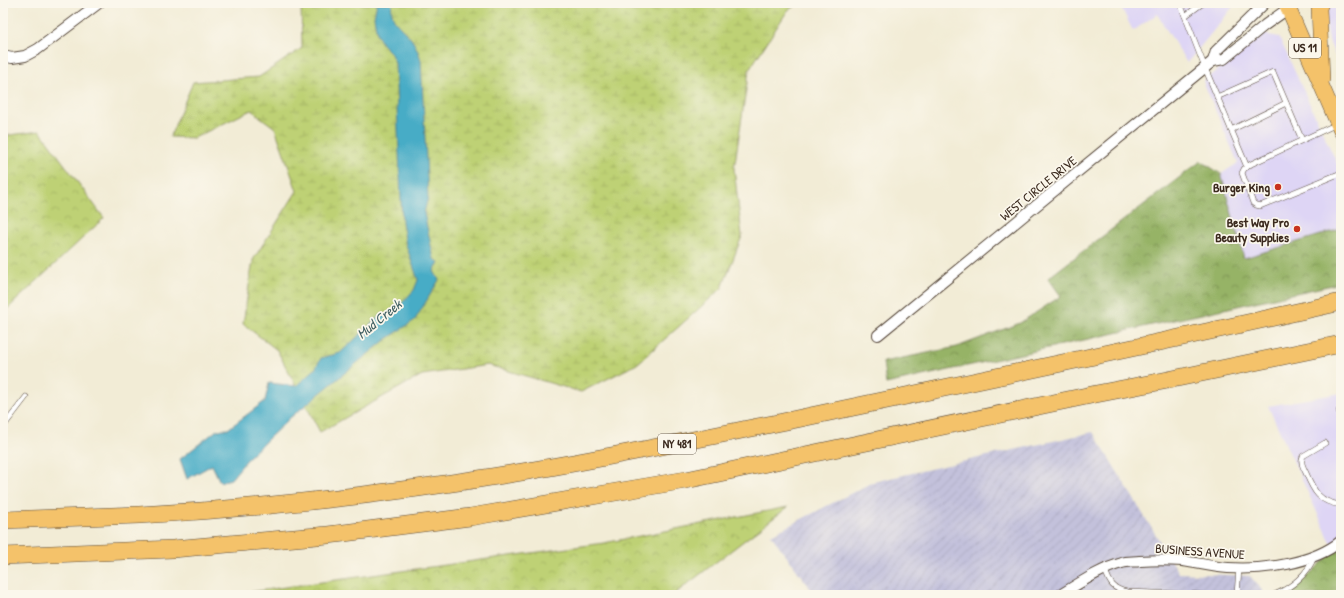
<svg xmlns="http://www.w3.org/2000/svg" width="1344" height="598" viewBox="0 0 1344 598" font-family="'Patrick Hand',sans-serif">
<defs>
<pattern id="industrial-furrows" width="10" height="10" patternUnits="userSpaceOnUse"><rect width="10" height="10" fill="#c3c1db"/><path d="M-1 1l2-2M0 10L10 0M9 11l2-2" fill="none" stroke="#a8a6bc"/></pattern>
<pattern id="forest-crowns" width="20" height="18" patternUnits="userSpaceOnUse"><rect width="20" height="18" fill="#96b366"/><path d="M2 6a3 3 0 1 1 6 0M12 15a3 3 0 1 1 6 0" fill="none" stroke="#7c9253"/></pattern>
<pattern id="wetland-marsh" width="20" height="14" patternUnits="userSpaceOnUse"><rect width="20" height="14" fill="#bed175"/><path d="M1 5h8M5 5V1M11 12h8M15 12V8" fill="none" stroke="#a4b465"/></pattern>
<pattern id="park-crowns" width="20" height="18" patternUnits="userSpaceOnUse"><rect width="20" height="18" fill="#bed175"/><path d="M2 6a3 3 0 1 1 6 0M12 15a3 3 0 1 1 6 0" fill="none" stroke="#a4b465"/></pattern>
</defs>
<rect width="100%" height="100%" fill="#fbf7ec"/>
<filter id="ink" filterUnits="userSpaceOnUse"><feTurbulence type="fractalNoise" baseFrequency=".025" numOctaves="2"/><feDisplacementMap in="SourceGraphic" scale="8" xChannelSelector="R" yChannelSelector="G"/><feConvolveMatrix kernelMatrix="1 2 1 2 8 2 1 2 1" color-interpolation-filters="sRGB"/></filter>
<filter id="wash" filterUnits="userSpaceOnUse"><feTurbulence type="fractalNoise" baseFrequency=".012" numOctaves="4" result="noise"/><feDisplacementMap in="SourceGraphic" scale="16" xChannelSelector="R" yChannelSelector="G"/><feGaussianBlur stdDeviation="0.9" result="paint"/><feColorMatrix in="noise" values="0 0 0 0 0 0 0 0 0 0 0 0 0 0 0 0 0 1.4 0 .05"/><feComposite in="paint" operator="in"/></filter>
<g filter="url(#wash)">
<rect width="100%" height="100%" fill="#f2ecd6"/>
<g fill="#ded5f5">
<path d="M1119,3h117l-49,60 -30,-49 -24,17z"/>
<path d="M1330,3h11v66l-12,-28 -4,-25z"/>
<path d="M1264,34l15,3 62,135v57l-97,29 -23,-84 17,-11 -35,-82z"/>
<path d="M1341,393v148l-8,6 -65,-141z"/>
</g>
<path fill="url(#industrial-furrows)" d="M1093,432l86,141 71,3 16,19h-451l-44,-60 102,-53z"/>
<g fill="url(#forest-crowns)" stroke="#686e42">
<path d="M1201,161l20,13 23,84 97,-29v54l-455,101 -3,-22 74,-15 63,-24 41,-27 -13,-18z"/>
<path d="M1341,544v51h-53z"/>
</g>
<path fill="url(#wetland-marsh)" stroke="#7c7e4a" d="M301,3h499l-12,7 -39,60 -15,99 8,67 -20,52 -85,76 -56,28 -93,-27 -66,10 -102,57 -43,-82 -34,-26 10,-64 44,-69 -22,-63 -24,-18 -57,28 -24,-1 23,-55 66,-5 43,-29z"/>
<g fill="url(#park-crowns)" stroke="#7c7e4a">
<path d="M40,131l64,87 -101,95v-177z"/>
<path d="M788,507l-115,88h-445l376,-52z"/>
</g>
<path fill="#46acc6" stroke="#406b72" d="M377,3h15c-3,19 10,24 20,37 4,6 7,13 9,20l7,137 -4,16 10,46 5,3 -5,9 5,9 -24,40 -31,21 -93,76 -41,39 -19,23 -11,3 -8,-17 -25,14 -7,-20 37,-29 11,-1 37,-28 4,-18 27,3 19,-17 6,-11 19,-5 41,-38 8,2 25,-27 4,-10 -12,-35 -4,-23 -7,-159 -5,-11 -8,-8 -5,-10 -3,-17z"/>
</g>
<g filter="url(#ink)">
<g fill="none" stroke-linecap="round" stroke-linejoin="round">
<defs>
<g id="service">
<path d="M1180,3l25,65 42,99"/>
<path d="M1185,16l18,-13"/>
<path d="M1217,97l56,-25 29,68"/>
<path d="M1337,124l-86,40 -7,5 -2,4 11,30 3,2 4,1 81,-33"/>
<path d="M1231,130l55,-27"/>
<path d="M1339,411l2,5"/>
<path d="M3,427l23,-30"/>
<path d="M1325,443l-22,13c-3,6 0,11 3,17 8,19 13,29 35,32"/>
<path d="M1105,570c5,14 8,19 22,22l79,3"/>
<path d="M1237,595l2,-27"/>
<path d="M1274,595c17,-7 34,-21 40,-38"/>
</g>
<g id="minor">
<path d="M3,56l9,2 13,-2 13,-7 61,-46"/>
<path d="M1213,61l3,-10 49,-48"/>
<path d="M878,335l335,-274 11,-2 41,-34 24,-17"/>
<path d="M1060,595c18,-11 42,-27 62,-32 5,-2 12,-1 18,-2 14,-1 28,-1 43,0 15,2 30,6 45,7 36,2 85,-4 113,-27"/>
</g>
<g id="primary">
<path d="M1286,3l55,128"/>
<path d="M1321,3l-2,5 3,71"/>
</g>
<g id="motorway">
<path d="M3,520c45,-2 91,-3 136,-5 111,-6 223,-18 333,-35 106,-16 210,-38 315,-59 185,-39 370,-77 554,-119"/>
<path d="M3,556l170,-7 155,-14 142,-18 216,-37 410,-86 67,-13 178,-37"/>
</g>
</defs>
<use href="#service" stroke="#56473a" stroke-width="6"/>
<use href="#minor" stroke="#56473a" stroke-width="12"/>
<use href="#primary" stroke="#56473a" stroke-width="16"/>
<use href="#motorway" stroke="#56473a" stroke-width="18"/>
<use href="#service" stroke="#fff" stroke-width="5"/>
<use href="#minor" stroke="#fff" stroke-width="10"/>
<use href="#primary" stroke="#f4c26a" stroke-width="15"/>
<use href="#motorway" stroke="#f4c26a" stroke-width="17"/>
</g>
</g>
<g fill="#c8321e" stroke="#fbf7ec" stroke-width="1.5">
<circle cx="1278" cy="187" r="4"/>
<circle cx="1297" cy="229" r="4"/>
</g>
<g text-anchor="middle" stroke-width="3.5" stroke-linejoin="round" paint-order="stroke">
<g fill="#fbf7ec" stroke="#75685c" stroke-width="1">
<rect x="1289" y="38" width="32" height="20" rx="3"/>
<rect x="658" y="434" width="38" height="20" rx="3"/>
</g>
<g font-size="12" font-weight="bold" fill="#3b2a1e">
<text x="1305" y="52">US 11</text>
<text x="677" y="448">NY 481</text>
</g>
<g font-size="13" font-weight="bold" fill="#3b2a1e" stroke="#fbf7ec" text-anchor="end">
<text x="1270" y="192">Burger King</text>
<text x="1289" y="227">Best Way Pro<tspan x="1289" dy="15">Beauty Supplies</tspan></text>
</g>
<g font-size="13" fill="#3b2a1e" stroke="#fbf7ec">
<text transform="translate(1038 188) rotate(-39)" y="5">WEST CIRCLE DRIVE</text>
<text transform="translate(1200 551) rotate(4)" y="5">BUSINESS AVENUE</text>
</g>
<g font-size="14" font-style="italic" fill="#3f5e61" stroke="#fbf7ec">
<text transform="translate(379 319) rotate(-39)" y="5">Mud Creek</text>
</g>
</g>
<rect width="1344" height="598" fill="none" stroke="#fbf7ec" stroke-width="16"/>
</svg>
